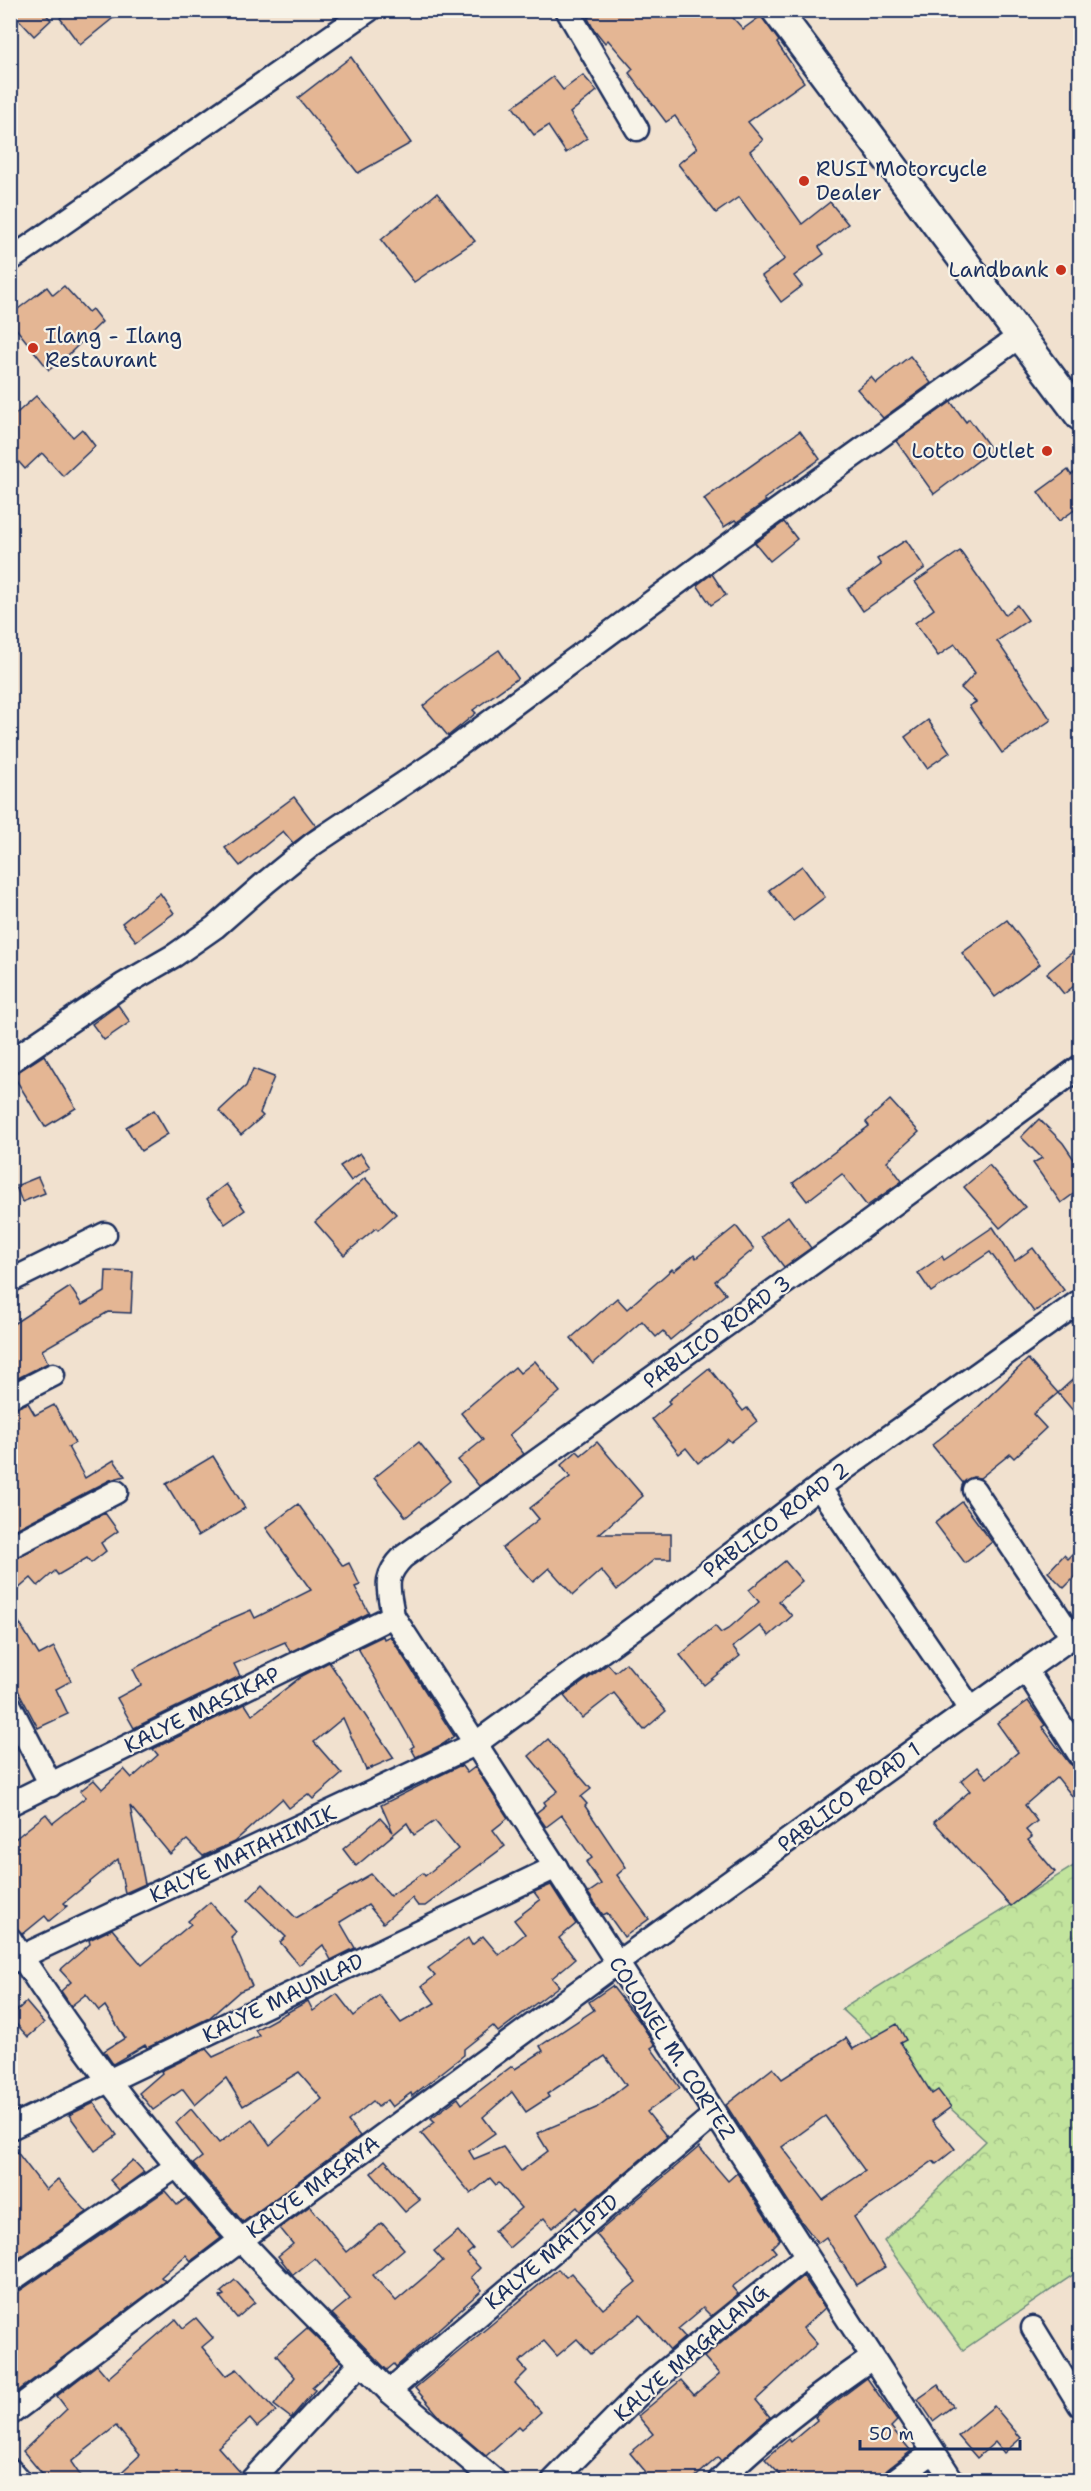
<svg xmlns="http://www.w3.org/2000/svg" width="1091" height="2491" viewBox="0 0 1091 2491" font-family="'Shantell Sans',sans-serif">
<defs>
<pattern id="forest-crowns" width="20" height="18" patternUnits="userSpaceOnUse" patternTransform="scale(1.5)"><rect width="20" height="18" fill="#c2e49d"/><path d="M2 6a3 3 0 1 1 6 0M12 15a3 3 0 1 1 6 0" fill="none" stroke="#a6c48a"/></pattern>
</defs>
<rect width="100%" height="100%" fill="#f1e1cf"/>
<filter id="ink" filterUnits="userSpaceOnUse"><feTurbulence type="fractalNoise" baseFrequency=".0167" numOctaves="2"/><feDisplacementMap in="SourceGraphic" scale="12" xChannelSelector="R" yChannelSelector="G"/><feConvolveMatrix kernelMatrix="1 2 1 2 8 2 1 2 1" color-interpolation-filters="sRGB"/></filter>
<g filter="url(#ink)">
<path fill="url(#forest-crowns)" stroke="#6e8a7e" stroke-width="1.5" d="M1080,1862v408l-117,80 -79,-109 102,-100 -144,-132z"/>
<g fill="#e4b694" stroke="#1b2f5e" stroke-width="1.5" fill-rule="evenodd">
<path d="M10,10h32l9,10 -17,16z"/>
<path d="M69,10h54l-43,35 -20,-27z"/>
<path d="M597,10h129l17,19 18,-13 18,25 -2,2 27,39 -56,40 15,18 -13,11 52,73 28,-22 18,22 -29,23 5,7 -30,22 8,10 -21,16 -19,-26 23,-17 -46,-62 -23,16 -38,-49 19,-16 -22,-32 -9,6 -37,-49 4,-4 -25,-29 -3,3 -12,-15 -5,-10z"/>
<path d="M351,57l60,86 -53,30 -60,-75z"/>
<path d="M583,75l14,16 -27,22 17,25 -21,15 -18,-27 -14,9 -21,-28 40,-30 10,13z"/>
<path d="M437,193l38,48 -61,41 -33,-42z"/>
<path d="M64,286l24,26 4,-3 10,13 -36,35 -17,13 -39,-49v-6l37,-28 6,8z"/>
<path d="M910,356l21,27 -48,35 -26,-29 14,-12 5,6z"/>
<path d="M36,396l37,41 9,-8 13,17 -32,30 -21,-23 -17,16 -15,-17v-33z"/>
<path d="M951,402l15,20 3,-3 23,31 -58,44 -38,-53z"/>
<path d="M800,431l20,28 -56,40 2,2 -29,21 -2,-2 -11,7 -20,-28z"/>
<path d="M1080,468v38l-21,15 -21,-29 30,-22 3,5z"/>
<path d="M784,522l13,17 -27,22 -15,-18z"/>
<path d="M906,540l19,28 -62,43 -15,-22 33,-24 -4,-6z"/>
<path d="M960,551l45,64 12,-10 11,15 -31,21 54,79 -49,33 -33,-47 7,-4 -15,-14 14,-15 -20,-29 -17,12 -23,-33 19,-14 -19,-27z"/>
<path d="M712,574l14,21 -15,10 -14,-20z"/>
<path d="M499,650l19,28 -45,32 3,3 -28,23 -25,-30 28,-23z"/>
<path d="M928,720l22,32 -23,16 -22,-31z"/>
<path d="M294,797l22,29 -23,17 -10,-12 -43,35 -15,-18z"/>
<path d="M802,866l23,31 -32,24 -24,-31z"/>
<path d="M160,893l14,20 -38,28 -14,-18z"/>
<path d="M1007,920l33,44 -45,33 -33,-44z"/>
<path d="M1080,946v35l-16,13 -17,-21z"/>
<path d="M118,1005l12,17 -26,18 -12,-16z"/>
<path d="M44,1055l32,53 -31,19 -32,-52z"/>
<path d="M253,1069l21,8 -14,36 3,3 -22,19 -22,-24 27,-25z"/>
<path d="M890,1100l29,32 -32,29 15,20 -35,25 -25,-32 -35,27 -14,-18 76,-57 -3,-4z"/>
<path d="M154,1110l14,24 -27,17 -15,-24z"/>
<path d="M1039,1119l24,24 17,25v21l-19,14 -28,-40 9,-5 -21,-21z"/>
<path d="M360,1153l10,14 -19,14 -11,-15z"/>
<path d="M989,1165l36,42 -25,21 -36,-41z"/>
<path d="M38,1177l7,16 -23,9 -6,-16z"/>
<path d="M365,1178l31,36 -18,16 -2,-2 -32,27 -29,-33z"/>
<path d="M226,1184l19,26 -20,14 -18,-25z"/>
<path d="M788,1216l23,32 -27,19 -23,-30z"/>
<path d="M736,1226l18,23 -39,32 11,13 -56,46 -7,-9 -7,6 -14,-16 -49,43 -22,-26 46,-40 10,11 45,-40 2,2 20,-16 2,3z"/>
<path d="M993,1227l22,34 18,-13 31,42 -30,22 -44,-60 -59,40 -13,-19 24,-17 2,4z"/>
<path d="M106,1271l27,1 -2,41 -23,-1 -66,38 6,13 -38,19v-56l60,-39 12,18 23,-13z"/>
<path d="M1028,1359l30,34 -25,21 13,14 -32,30 -4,-4 -30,24 -7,-1 -10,6 -31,-38 40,-32z"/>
<path d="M535,1361l25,31 -51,43 15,19 -45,32 -21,-26 25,-20 -22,-27 54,-46 5,6z"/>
<path d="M709,1368l34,43 4,-3 10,13 -26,21 -3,-3 -30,24 -12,-15 -7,6 -27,-35 18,-15 -2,-3z"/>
<path d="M1080,1373v46l-22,-26z"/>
<path d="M28,1403l7,12 19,-10 21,38 -7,4 17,31 29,-18 11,16 -15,4 -100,52v-122z"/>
<path d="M419,1442l31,39 -44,36 -32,-39z"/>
<path d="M597,1442l46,54 -44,38h72v25h-16l-38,31 -16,-20 -28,25 -24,-27 -16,14 -31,-34 37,-29 -9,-11 40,-31 -9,-12 16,-14 4,4z"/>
<path d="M213,1456l32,52 -47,28 -32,-52z"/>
<path d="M962,1502l30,40 -27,21 -30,-40z"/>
<path d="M298,1504l45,62 6,-3 11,22 -5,2 14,26 -79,39 -5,-10 -51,22 6,12 -106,52 -17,-30 24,-13 -8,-16 90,-47 28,-12 4,8 56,-28 -45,-62z"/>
<path d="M105,1513l13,18 -17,12 5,8 -15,12 -4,-5 -29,17 -3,-4 -17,15 -7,-8 -21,18v-36z"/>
<path d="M1080,1547v25l-16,16 -16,-16 16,-17 4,4z"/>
<path d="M785,1561l17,20 -23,20 13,15 -23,20 -9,-10 -27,21 7,9 -36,29 -24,-30 35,-29 6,7 7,-4 31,-27 -10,-12z"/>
<path d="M10,1608l29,47 15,-8 17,34 -15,8 12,25 -30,14 -28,-53z"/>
<path d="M383,1636l1,3 6,-3 64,100 -11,8 -27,13 -5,-9 3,-2 -56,-98z"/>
<path d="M329,1662l65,96 -28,12 -23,-52 -29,24 28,32 -29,25 -5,-5 -19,14 -7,-9 -48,43 -31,14 -16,-16 -17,14 -40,-48 15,78 -20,9 -7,-34 -54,44 3,3 -18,15 -4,-5 -22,18 -13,-11v-80l36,-29 7,9 33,-26 -6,-6 14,-11 8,9 22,-20 8,9 26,-23 -5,-6 92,-45 7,11 50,-39z"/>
<path d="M626,1663l40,48 -22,19 -30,-37 -32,25 -18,-22 44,-32 7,8z"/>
<path d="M1028,1701l17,24 -3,2 27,36 11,9v34l-23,-29 -32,28 12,16 -11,9 6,7 -4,3 27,32 -44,34 -77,-84 36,-31 -9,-10 17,-14 9,11 31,-26 -21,-29z"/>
<path d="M548,1739l43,50 -10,8 6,7 -2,2 41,61 -9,8 32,44 -25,18 -17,-24 -4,2 -15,-22 13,-9 -15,-22 6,-4 -30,-43 -16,12 -10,-14 10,-8 -2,-3 14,-11 -29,-35z"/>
<path d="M461,1765l6,8 8,-6 33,51 -15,12 12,16 -80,60h-7l-6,-8 -29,25 -15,-18 -28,17 15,26 -24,12 -8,-15 -24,20 -19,-23 6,-5 -38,-37 15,-16 33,34 75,-44 19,22 33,-23 2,3 33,-27 -23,-28 -21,14 -7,-12 -51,43 -13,-17 37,-31 13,14 -12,-27z"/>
<path d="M551,1885l25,39 -17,14 16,21 -23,19 7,8 -61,46 -5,-6 -29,23v6l-52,41 -1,-3 -19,14 -5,-7 -9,7 -5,-6 -25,20 12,15 -117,86 -50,-58 9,-7 -26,-34 15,-14 28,34 33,-24 18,26 52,-46 -23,-27 -56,34 -17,-28 -31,27 -12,-16 -30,21 -14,-17 23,-20 -1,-2 45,-22 7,8 46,-21 -4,-6 53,-29 5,10 24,-17 17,22 25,-21 22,28 34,-20 -13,-17 13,-10 -7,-8 40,-30 4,7 11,-9 16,19 26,-21 -11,-14 26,-20 -6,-8z"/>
<path d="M210,1902l26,30 -5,5 21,49 -12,5 -31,27 -62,30 -2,-3 -32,19 -9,-13 21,-13 -20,-32 -6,5 -13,-17 -15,12 -10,-15 10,-9 -11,-12 30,-26 -1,-4 23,-11 30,36 49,-41 -3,-3z"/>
<path d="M612,1986l28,36 15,23 -4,3 29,40 -33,24 20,25 -87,74 -3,-4 -25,21 -8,-10 -35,30 -15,-17 27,-23 -22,-25 -3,2 -6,-7 -19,16 -50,-61 14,-11 -4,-4 27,-20 4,6 50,-38 3,3 28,-18 -3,-5 54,-36 -5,-8zM605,2056l21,29 -30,23 -59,25 11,18 -27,20 -18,-24 -29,12 -5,-8 26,-18 -12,-16 29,-25 14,20 23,-15 -2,-3z"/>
<path d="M26,2002l18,21 -16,14 -18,-20z"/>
<path d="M897,2024l9,16 -6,3 32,51 6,-4 13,17 -19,14 23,28 -19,15 -3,-3 -79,56 31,50 -29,18 -30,-48 -8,6 -17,-22 -75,-116 47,-37 9,11 64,-41 7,11zM825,2116l40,55 -42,29 -41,-53z"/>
<path d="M94,2103l23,32 -22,16 -26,-36z"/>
<path d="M10,2143l36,47 12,-11 29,33 -77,52z"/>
<path d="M699,2147l29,34 9,-8 43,66 -8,8 4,5 -44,35 6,7 -27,22 -8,-8 -25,21 7,8 -15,13 -30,-35 -49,39 -14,-15 -20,17 -13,-15 -25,21 8,9 -12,12 26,29 -19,17 -3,-3 -33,30 -46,-39 -25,-29 143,-119 8,8 5,-4 32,36 33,-27 -40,-48z"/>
<path d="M133,2160l11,12 -25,18 -9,-10z"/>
<path d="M385,2160l35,40 -15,12 -34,-39z"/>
<path d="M165,2191l12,14 9,-7 35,40 -30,23 -5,-6 -25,22 4,4 -155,116v-103l8,-2z"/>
<path d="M310,2206l37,46 35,-29 22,26 -31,26 23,26 47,-40 -9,-10 24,-20 15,18 -6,5 13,14 -9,9 11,13 -86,77 -2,-3 -7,6 -55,-56 18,-15 -35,-41 -22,17 -15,-19 15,-12 -13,-16z"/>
<path d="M803,2276l22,32 -22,20 14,16 -61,56 14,17 -49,44 -3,-4 -27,24h-57l11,-10 -15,-18 23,-19 -15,-18 43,-36 13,15 25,-21 -15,-17z"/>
<path d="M235,2280l20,22 -18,16 -17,-21 4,-2 -3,-3z"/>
<path d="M196,2318l17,20 -11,9 24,29 11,-7 39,42 -19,16 -7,-8 -32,28 23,26 -2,8h-127l28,-26 -24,-29 -45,36 13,19h-36l-25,-30 44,-42 -10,-13 40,-31 11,13 68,-59 7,9z"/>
<path d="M307,2328l34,33 -29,26 3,3 -24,28 -17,-13 21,-28 -19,-22z"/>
<path d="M867,2378l30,43 -6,6 20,24 -24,19 -5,11h-96l-21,-22 24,-20 2,3 26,-22 -2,-3z"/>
<path d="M938,2385l15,21 -20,15 -15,-22z"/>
<path d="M994,2406l27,32 -17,15 -9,-11 -18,16 -19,-22z"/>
</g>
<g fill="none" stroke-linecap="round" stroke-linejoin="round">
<defs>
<g id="minor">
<path d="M567,10l70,119"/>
<path d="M10,260l359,-250"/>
<path d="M11,1061l112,-76 52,-30 40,-28 50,-44 48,-39 120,-80 300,-222 287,-206"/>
<path d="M10,1281l95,-47"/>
<path d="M10,1397l43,-22"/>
<path d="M819,1487l152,222"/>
<path d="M974,1490l98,147"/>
<path d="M10,1547l106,-55"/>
<path d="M1026,1670l54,85"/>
<path d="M10,1706l41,79"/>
<path d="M10,1804l383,-188"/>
<path d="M10,1939c68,106 146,207 230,300 39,43 81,83 121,124"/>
<path d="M10,1962l465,-218 186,-136 158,-121 261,-186"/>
<path d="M10,2128l546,-261"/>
<path d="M10,2281l167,-115"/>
<path d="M1033,2328l47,77"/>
<path d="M389,2391l326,-277"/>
<path d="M10,2414l231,-174 376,-277 463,-332"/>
<path d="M10,2470l9,10"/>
<path d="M252,2480l109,-117 28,28 105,89"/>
<path d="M554,2480l93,-94 159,-130"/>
<path d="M720,2480c46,-46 98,-85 152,-122"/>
<path d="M895,2480l38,-28"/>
<path d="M952,2480l-559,-864c-4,-27 -11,-38 10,-59l458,-329 219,-161"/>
</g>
<path id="major" d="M776,10l304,406"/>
</defs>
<use href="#minor" stroke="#1b2f5e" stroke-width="27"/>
<use href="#major" stroke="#1b2f5e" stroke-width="33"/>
<use href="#minor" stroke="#f7f3e8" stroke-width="22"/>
<use href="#major" stroke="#f7f3e8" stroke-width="28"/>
</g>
</g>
<g fill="#c8321e" stroke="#f7f3e8" stroke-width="2">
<circle cx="804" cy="181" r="6"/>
<circle cx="1061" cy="270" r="6"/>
<circle cx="33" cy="348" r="6"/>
<circle cx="1047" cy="451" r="6"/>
</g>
<g text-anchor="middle" stroke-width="4.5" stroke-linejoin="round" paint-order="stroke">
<g font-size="21" fill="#1b2f5e" stroke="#f7f3e8" text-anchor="start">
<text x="816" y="176">RUSI Motorcycle<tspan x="816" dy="24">Dealer</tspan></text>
<text x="1049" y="277" text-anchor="end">Landbank</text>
<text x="45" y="343">Ilang - Ilang<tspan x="45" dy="24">Restaurant</tspan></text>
<text x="1035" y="458" text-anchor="end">Lotto Outlet</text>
</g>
<g font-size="21" fill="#1b2f5e" stroke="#f7f3e8">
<text transform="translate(717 1332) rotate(-36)" y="7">PABLICO ROAD 3</text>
<text transform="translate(776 1520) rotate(-37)" y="7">PABLICO ROAD 2</text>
<text transform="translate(202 1710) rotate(-26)" y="7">KALYE MASIKAP</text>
<text transform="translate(849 1797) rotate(-36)" y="7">PABLICO ROAD 1</text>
<text transform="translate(243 1854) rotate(-25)" y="7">KALYE MATAHIMIK</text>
<text transform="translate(283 1998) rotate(-26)" y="7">KALYE MAUNLAD</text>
<text transform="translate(672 2048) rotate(57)" y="7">COLONEL M. CORTEZ</text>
<text transform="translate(313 2187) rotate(-36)" y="7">KALYE MASAYA</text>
<text transform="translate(552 2252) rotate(-40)" y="7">KALYE MATIPID</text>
<text transform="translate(691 2353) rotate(-41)" y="7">KALYE MAGALANG</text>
</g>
</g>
<rect width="1091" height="2491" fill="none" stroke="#f7f3e8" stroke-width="36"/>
<rect x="18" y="18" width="1055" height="2455" fill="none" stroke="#1b2f5e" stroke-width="2" filter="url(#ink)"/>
<path d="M860 2440v9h160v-9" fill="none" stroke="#1b2f5e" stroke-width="3"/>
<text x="869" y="2440" font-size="18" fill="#1b2f5e" stroke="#f7f3e8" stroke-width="4.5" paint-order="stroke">50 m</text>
</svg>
